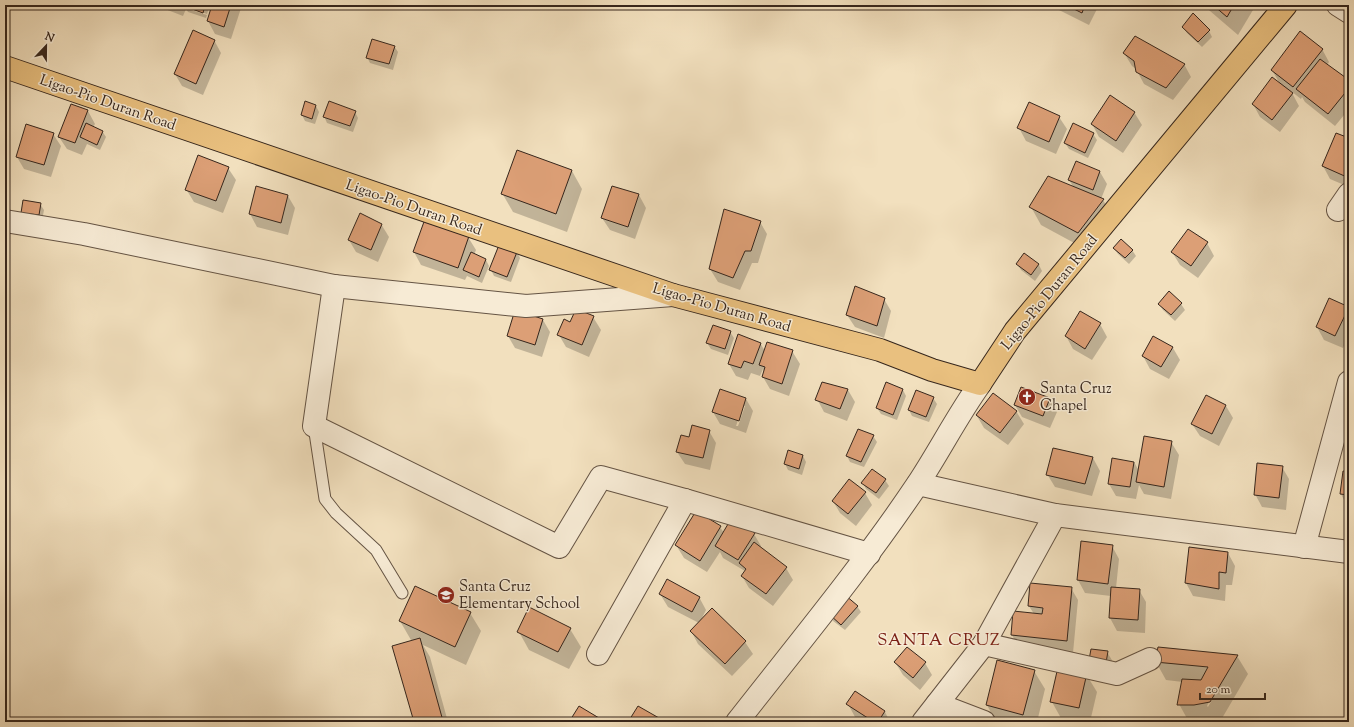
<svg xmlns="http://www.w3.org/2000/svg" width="1354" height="727" viewBox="0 0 1354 727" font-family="'Sorts Mill Goudy',serif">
<rect width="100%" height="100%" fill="#f2e0be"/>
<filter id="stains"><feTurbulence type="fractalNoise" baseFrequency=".005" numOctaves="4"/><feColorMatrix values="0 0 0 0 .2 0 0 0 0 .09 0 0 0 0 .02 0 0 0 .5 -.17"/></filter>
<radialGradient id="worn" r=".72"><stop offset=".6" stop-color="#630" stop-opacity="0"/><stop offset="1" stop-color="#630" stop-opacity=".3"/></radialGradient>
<g fill="#0003" fill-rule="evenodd">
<path d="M163,5h47l-3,9 -19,-7v2l19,6 -1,3 -18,-6 -2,-3 -3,7 -18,-7z"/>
<path d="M213,5h29l-11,34 -16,-5 -7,-13z"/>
<path d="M1049,5h50l-10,20z"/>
<path d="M1203,5h53l-18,30z"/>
<path d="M1193,15l16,16 3,6 -10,10 -15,-14 -4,-6z"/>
<path d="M214,40l7,13 -18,42 -21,-9 -7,-12z"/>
<path d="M394,46l4,6 -5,18 -23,-7 -3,-6z"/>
<path d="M1322,49l7,13 -2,3 22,16v28l-14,17 -30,-24 -3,-5 -1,2 -10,-8 8,15 -19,26 -20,-15 -7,-13 27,-20 -8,-14z"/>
<path d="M1124,53l60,11 7,13 -18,23 -29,-16 -8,-15 -4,-3z"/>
<path d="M71,105l17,6 7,13 -2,3 9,4 4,6 -6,13 -13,-6 -5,11 -15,-6 -8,-12z"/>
<path d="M316,106l3,6 -4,12 -10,-3 -3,-6z"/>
<path d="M355,112l3,6 -5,14 -26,-9 -3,-7z"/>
<path d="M1134,112l8,13 -19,28 -24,-16 -7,-13z"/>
<path d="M1059,117l8,12 -11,25 -30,-13 -7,-13z"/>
<path d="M53,134l8,12 -10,31 -27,-8 -7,-12z"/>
<path d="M1093,134l4,6 -9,18 -19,-9 -4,-6z"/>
<path d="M1349,139v48l-19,-8 -7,-13z"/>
<path d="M228,168l8,12 -13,33 -29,-11 -8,-13z"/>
<path d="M572,171l10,18 -15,43 -54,-20 -11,-19z"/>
<path d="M1100,172l7,12 -6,15 2,1 11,18 -25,33 -48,-26 -10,-18 43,-19 -5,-8z"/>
<path d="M257,187l31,9 7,12 -7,27 -31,-8 -7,-13z"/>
<path d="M613,187l26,8 7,13 -11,31 -25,-9 -8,-12z"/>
<path d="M40,204l4,6 -2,11 -16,-2z"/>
<path d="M760,222l7,12 -9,29h-6l-12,27 -22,-8 -8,-13z"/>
<path d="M381,224l8,13 -11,25 -22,-10 -7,-12z"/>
<path d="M468,237l8,13 -2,5 12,5 3,6 -7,17 -15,-7 -2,4 -44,-15 -7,-13z"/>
<path d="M1207,243l7,13 -16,22 -18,-13 -8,-13z"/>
<path d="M1114,248l18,2 4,6 -7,8 -11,-10z"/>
<path d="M517,252l3,6 -9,24 -17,-6 -3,-6z"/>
<path d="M1024,254l15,11 3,6 -7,10 -14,-11 -4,-6z"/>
<path d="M884,299l7,12 -7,27 -29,-11 -8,-12z"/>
<path d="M1159,304h22l4,6 -10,11 -12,-11z"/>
<path d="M1348,308l1,26 -6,14 -19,-8 -7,-13z"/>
<path d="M593,317l8,13 -12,27 -23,-10 -7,-12 12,-11z"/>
<path d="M543,320l7,12 -8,25 -27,-9 -7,-12z"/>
<path d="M1100,324l7,13 -15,23 -19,-11 -7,-13z"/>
<path d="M730,332l4,6 -6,17 -17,-6 -4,-6z"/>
<path d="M760,343l5,8h27l8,13 -11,32 -19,-7 -7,-12 1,-5 -1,-3 -3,7 -9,-3 -3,7 -12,-4 -7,-12z"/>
<path d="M1173,348l7,12 -11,19 -19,-10 -7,-13z"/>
<path d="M848,390l7,12 -8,19 -23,-9 -7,-13z"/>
<path d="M903,390l3,6 -9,24 -16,-6 -4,-6z"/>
<path d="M933,398l4,6 -8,18 -17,-6 -3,-6z"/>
<path d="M746,399l7,12 -7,22 -26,-9 -7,-12zM743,406h2l-7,20h-2z"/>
<path d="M1049,399l8,13 -7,16 -28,-11 -7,-12z"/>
<path d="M1226,406l7,12 -14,28 -19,-10 -8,-12z"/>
<path d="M1016,411l8,13 -16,21 -24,-17 -7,-12z"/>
<path d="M709,431l7,12 -6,27 -25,-6 -8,-12 13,-14z"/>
<path d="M873,436l4,6 -13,25 -14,-5 -3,-6z"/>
<path d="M1171,442l8,13 -8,44 -27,-5 -5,-9 -3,14 -20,-3 -7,-12 25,-22 5,9z"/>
<path d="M803,456l3,6 -4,13 -14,-5 -3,-6z"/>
<path d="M1093,458l7,13 -8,25 -37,-9 -8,-13z"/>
<path d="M1282,467l7,12 -3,31 -24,-3 -7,-13z"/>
<path d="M1349,473v28l-5,-1 -3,-6z"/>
<path d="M885,480l4,6 -10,13 -13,-10 -3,-6z"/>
<path d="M865,493l7,12 -16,21 -16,-13 -7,-12z"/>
<path d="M720,527l4,6 30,1 7,12 -1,2 26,20 7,12 -20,26 -24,-18 -7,-12 3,-5 -22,-13 -3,-6 -13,20 -23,-14 -8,-13z"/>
<path d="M1082,542l30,4 7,13 -3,29 23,2 7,12 -1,31 -28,-2 -7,-13 1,-22 -26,-3 -7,-13z"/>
<path d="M1228,553l7,13 -3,19h-6l-1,16 -32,-5 -7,-13z"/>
<path d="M1071,588l7,12 -5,53 -54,-5 -7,-13 2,-22 20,1 -5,-8z"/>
<path d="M660,594l39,3 7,13 -5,10 11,-10 33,32 8,12 -21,22 -34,-32 -7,-13 8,-8 -31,-16z"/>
<path d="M857,606l4,6 -16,18 -12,-9 -3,-6z"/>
<path d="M470,613l11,18 -15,34 -43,-20 7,12 18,65h-33l-1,-81 -3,-1 -11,-19z"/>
<path d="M570,629l11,18 -12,22 -40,-19 -10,-18z"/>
<path d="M1107,652l11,18 -28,-10z"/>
<path d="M1237,656l11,18 -27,46 -9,2h-23l-10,-18 4,-22 -17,-2 -10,-18zM1211,698h2l-5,9 -1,-1z"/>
<path d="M895,662l30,1 7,12 -12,15 -17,-15z"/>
<path d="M1034,671l11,18 -8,33h-41l-9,-17z"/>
<path d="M1086,674l11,18 -7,30h-20l-8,-2 -10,-18z"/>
<path d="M855,693l30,19 5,10h-27l-8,-5 -7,-13z"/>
</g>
<g fill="#dc9f76" stroke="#36261c">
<path d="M184,5h21l-2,8 -19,-7z"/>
<path d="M212,5h19l-7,22 -17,-6z"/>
<path d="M1066,5h19l-3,8z"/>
<path d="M1213,5h21l-7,12z"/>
<path d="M1193,13l17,17 -12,12 -16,-15z"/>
<path d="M193,30l22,10 -19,44 -22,-10z"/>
<path d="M1300,31l23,18 -30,38 -22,-17z"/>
<path d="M1135,36l50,28 -19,24 -30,-16 -2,-11 -11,-8z"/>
<path d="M372,39l23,7 -6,18 -23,-6z"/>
<path d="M1320,59l29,21v8l-21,26 -32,-25z"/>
<path d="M1272,77l21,16 -21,27 -20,-16z"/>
<path d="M1110,95l25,17 -19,29 -25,-17z"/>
<path d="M305,101l11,4 -4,14 -11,-4z"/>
<path d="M329,101l27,10 -6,15 -27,-9z"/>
<path d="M1029,102l31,14 -11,26 -32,-14z"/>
<path d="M71,104l17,6 -13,33 -17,-6z"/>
<path d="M86,123l17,8 -6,14 -17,-8z"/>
<path d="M1073,123l21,10 -9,20 -21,-10z"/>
<path d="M26,124l28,9 -10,32 -28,-8z"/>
<path d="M1336,133l13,5v40l-27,-12z"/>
<path d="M517,150l55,20 -16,44 -55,-20z"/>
<path d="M198,155l31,12 -13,34 -31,-11z"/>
<path d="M1076,161l24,10 -7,19 -25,-10z"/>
<path d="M1048,176l56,23 -26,34 -49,-26z"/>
<path d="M256,186l32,9 -7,28 -32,-9z"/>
<path d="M612,186l27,8 -11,33 -27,-9z"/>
<path d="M23,200l18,3 -2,12 -18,-2z"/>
<path d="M724,209l37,12 -10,30h-6l-12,27 -24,-9z"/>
<path d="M360,213l22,11 -11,26 -23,-10z"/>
<path d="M425,219l44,17 -11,32 -45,-16z"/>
<path d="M1188,229l20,13 -17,24 -20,-14z"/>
<path d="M1121,239l12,11 -8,8 -12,-10z"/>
<path d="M499,245l18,7 -10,25 -18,-7z"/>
<path d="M471,252l15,7 -7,18 -16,-7z"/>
<path d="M1024,253l15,11 -8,11 -15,-11z"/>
<path d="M855,286l30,12 -8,28 -31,-11z"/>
<path d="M1169,291l13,12 -11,12 -13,-11z"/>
<path d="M1329,298l20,9 -14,29 -19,-9z"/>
<path d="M576,309l18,7 -12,29 -25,-10 7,-16 6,3z"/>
<path d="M515,310l28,9 -8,26 -28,-9z"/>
<path d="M1080,311l21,12 -16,26 -20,-13z"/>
<path d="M713,325l18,6 -6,18 -19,-6z"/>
<path d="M738,334l23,9 -8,21 -9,-3 -3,7 -13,-4z"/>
<path d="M1153,336l20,11 -12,20 -19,-11z"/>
<path d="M767,342l26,8 -11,34 -20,-7 3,-10 -6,-2z"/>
<path d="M822,382l26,7 -8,20 -25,-9z"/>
<path d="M886,382l17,7 -10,26 -17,-7z"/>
<path d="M1021,387l29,11 -7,18 -29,-11z"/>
<path d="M720,389l26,9 -7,23 -27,-9z"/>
<path d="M916,390l18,7 -8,20 -18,-7z"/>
<path d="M993,393l24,18 -17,22 -24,-18z"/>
<path d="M1206,395l20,10 -14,29 -21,-10z"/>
<path d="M692,425l18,5 -7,28 -27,-6 5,-17 8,2z"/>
<path d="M858,429l16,6 -13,27 -15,-6z"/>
<path d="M1144,436l28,5 -8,46 -28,-5z"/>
<path d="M1053,448l40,9 -8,27 -39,-9z"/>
<path d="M788,450l15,5 -4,14 -15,-5z"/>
<path d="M1112,458l22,4 -4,25 -22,-3z"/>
<path d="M1257,463l26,3 -4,32 -25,-3z"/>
<path d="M872,469l14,10 -10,14 -15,-10z"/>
<path d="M1343,471l6,1v23l-9,-1z"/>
<path d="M849,479l17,13 -18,22 -16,-13z"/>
<path d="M696,511l25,15 -21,35 -25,-16z"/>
<path d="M731,519l24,14 -17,27 -23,-14z"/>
<path d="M1081,541l32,4 -5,39 -31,-4z"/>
<path d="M754,542l33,25 -21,27 -25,-18 5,-7 -7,-6z"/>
<path d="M1189,547l39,5 -2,21 -7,-1v17l-34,-6z"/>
<path d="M667,579l33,18 -8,15 -33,-18z"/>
<path d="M1030,583l42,4 -5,54 -56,-6 2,-24 29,3 1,-6 -15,-2z"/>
<path d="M415,586l56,26 -16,35 -56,-26z"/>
<path d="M1111,587l29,2 -2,31 -29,-2z"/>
<path d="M845,595l13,11 -17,19 -12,-11z"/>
<path d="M529,607l42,21 -13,24 -41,-20z"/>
<path d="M712,608l34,33 -21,23 -35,-33z"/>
<path d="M420,638l23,83 -3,1h-26l-22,-76z"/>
<path d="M907,647l19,15 -13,16 -19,-16z"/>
<path d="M1158,647l80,8 -28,47 -16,3h-17l5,-26 19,1 7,-13 -53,-5z"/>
<path d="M1091,649l17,2 -2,12 -17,-3z"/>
<path d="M997,660l38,10 -12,45 -37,-10z"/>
<path d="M1058,667l29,6 -8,35 -29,-6z"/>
<path d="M855,691l30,20 -7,11h-4l-28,-18z"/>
<path d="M579,706l25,15v1h-35z"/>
<path d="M638,706l21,12 -2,4h-29z"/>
</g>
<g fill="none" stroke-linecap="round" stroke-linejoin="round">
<defs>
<path id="service" d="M314,426l11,73 11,14 40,37 26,43"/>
<g id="minor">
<path d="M1338,5l11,7"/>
<path d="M1338,210l11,-16"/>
<path d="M5,221l79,13 250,52 192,20 147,-11"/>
<path d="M334,286l-20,140 245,121 42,-70 84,23 184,54"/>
<path d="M1304,547l45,-165"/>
<path d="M984,644l133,30 33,-15"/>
<path d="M598,654l87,-154"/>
<path d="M937,704l47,18"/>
<path d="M923,722l61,-78 71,-129"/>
</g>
<g id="tertiary">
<path d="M918,484l137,31 294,37"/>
<path d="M737,722c61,-78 125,-155 180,-237 22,-33 40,-69 63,-101"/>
</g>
<path id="primary" d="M5,67l668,228 207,55 52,20 48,14 35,-53 271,-326"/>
</defs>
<use href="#service" stroke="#655444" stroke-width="13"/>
<use href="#minor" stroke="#655444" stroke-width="24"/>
<use href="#tertiary" stroke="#655444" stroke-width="24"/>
<use href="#primary" stroke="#36261c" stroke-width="24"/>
<use href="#service" stroke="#f7ebd5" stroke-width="11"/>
<use href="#minor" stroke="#f7ebd5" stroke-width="22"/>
<use href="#tertiary" stroke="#f7ebd5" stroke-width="22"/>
<use href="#primary" stroke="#e9c07f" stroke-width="22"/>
</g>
<defs>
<symbol id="church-disc" viewBox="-11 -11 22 22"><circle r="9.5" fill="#8f2418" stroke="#f7ebd5"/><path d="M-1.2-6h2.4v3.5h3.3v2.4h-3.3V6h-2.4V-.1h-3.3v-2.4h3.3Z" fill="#fff"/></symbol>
<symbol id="school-disc" viewBox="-11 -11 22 22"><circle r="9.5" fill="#8f2418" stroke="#f7ebd5"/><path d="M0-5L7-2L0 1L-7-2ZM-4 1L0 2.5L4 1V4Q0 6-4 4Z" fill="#fff"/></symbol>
</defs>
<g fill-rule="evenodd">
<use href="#church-disc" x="1017" y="387" width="20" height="20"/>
<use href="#school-disc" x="436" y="585" width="20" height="20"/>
</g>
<g text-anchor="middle" stroke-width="3" stroke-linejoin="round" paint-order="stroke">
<g font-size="15" fill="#36261c" stroke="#f7ebd5">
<text transform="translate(108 102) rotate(19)" y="5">Ligao-Pio Duran Road</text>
<text transform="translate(414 207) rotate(19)" y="5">Ligao-Pio Duran Road</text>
<text transform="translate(1049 292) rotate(-51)" y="5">Ligao-Pio Duran Road</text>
<text transform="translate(722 307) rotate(16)" y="5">Ligao-Pio Duran Road</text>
</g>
<g font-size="15" fill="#36261c" stroke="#f7ebd5" text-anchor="start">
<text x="1040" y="393">Santa Cruz<tspan x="1040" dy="17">Chapel</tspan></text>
<text x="459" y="591">Santa Cruz<tspan x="459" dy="17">Elementary School</tspan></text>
</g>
<g font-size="17" letter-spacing="1" fill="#7a1f14" stroke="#f7ebd5">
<text x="939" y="645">SANTA CRUZ</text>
</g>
</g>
<rect width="1354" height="727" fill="none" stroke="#f2e0be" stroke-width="20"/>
<rect x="6" y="6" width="1342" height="715" fill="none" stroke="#36261c" stroke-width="2"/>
<rect x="10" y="10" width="1334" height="707" fill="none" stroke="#36261c"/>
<g transform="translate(46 46) rotate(22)" stroke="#f7ebd5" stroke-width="3" paint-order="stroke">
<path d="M0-3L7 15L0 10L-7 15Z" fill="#36261c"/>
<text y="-6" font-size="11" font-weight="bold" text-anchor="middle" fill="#36261c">N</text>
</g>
<path d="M1200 693v6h65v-6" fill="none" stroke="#36261c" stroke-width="2"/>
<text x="1206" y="693" font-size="12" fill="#36261c" stroke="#f7ebd5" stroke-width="3" paint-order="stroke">20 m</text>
<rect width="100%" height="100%" filter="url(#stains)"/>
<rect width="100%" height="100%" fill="url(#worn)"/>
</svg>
